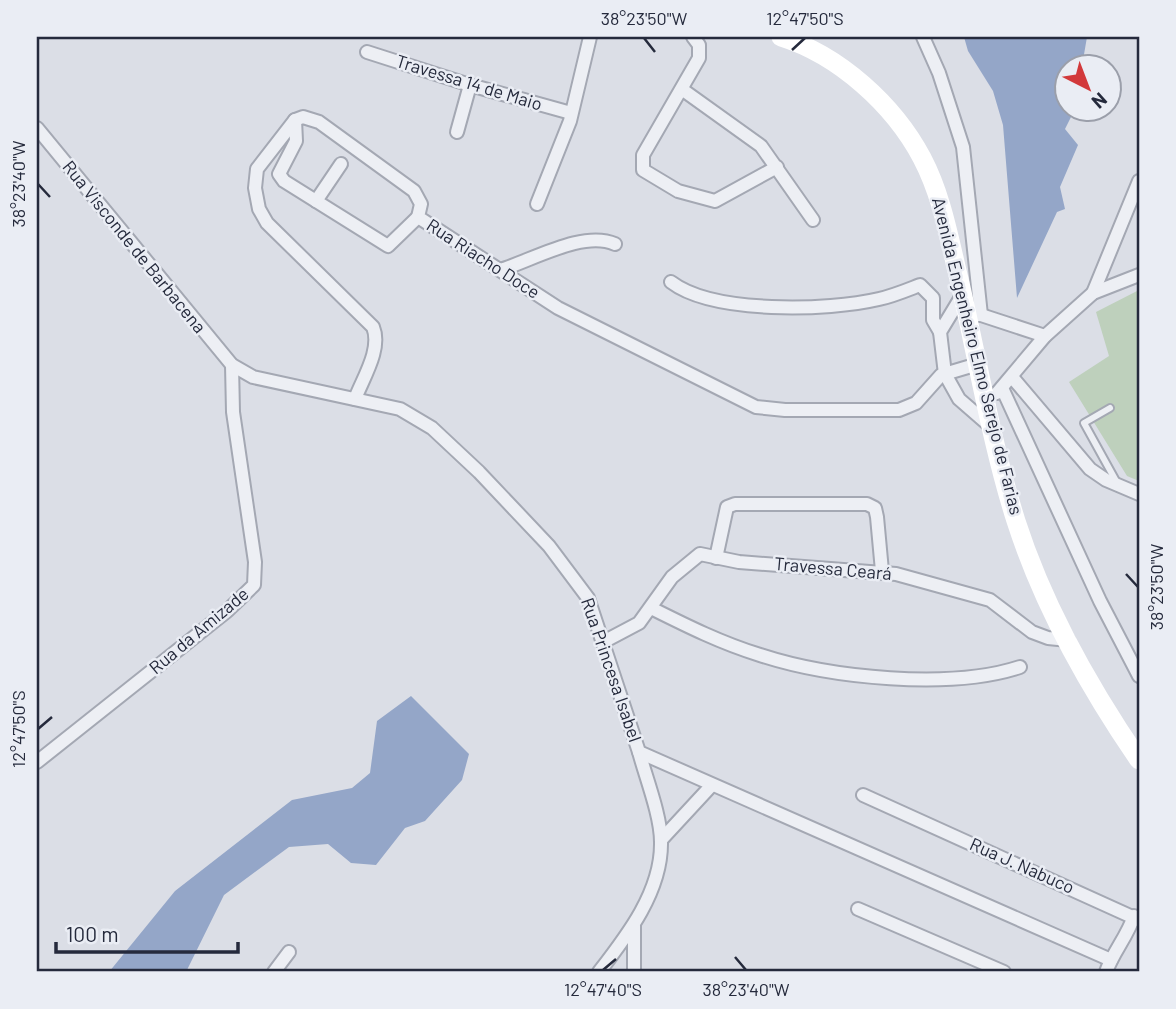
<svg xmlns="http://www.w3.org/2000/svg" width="1176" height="1009" viewBox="0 0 1176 1009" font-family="Barlow,sans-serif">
<rect width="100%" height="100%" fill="#dbdee6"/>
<path fill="#bed0bc" d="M1139,290v191l-12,-5 -58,-94 40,-26 -13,-44z"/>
<g fill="#94a6c8">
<path d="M964,37h123l-5,29h-14v42l7,1 -10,20 13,16 -18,42 5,22 -8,3 -40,86 -14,-173 -10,-34 -25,-40z"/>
<path d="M411,696l58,58 -7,26 -37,41 -20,7 -29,37 -25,-2 -23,-19 -39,3 -65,48 -38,77h-77l66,-81 117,-91 60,-12 18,-15 7,-52z"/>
</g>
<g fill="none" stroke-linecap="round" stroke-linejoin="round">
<defs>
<path id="service" d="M1110,408l-26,15 32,58"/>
<g id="minor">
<path d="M693,37l6,8v13l-56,97v15l35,21 37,10 62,-34"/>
<path d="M923,37l16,36 24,74 18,168h-13"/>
<path d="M367,52l103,33 101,28"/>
<path d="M683,90l78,56 52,74"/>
<path d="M295,120l1,21 -17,33 5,7 104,65 30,-29"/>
<path d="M37,128l195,237 21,12 147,32 32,19 47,44 70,74 39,52 51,154 472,208"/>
<path d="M457,132l13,-47"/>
<path d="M316,201l25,-37"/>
<path d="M537,204l33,-83 20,-84"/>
<path d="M500,270c33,-10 83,-40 115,-26"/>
<path d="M671,282c42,32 157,29 208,17 14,-3 28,-9 41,-14l13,13v22l7,12"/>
<path d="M1093,293l46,-112"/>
<path d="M963,294l-23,38 5,42 14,25 31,27"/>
<path d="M981,315l64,21"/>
<path d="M1012,377l78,92 16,11 33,14"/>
<path d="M1002,388l98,213 39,75"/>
<path d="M997,393l48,-57 48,-43 46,-18"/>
<path d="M355,399c8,-21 27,-50 18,-72l-106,-104 -8,-14 -4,-21 2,-19 38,-49 8,-3 16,5 95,69 7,13 -3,13 140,91 198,99 29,3h114l17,-7 25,-28 37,-11"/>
<path d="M716,558l11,-51 8,-3h132l8,4 2,9 5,54"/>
<path d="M651,608c36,18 70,35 109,47 70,23 190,35 260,12"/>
<path d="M605,641l34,-18 33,-46 28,-23 39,8 157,12 94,26 42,32 16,6 20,2"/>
<path d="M37,762l190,-151 27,-26 1,-23 -22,-150 -1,-47"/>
<path d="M863,795l276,125"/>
<path d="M661,840l50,-54"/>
<path d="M858,909l146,63"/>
<path d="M274,972l15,-20"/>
<path d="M599,972c28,-36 63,-81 62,-130 0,-26 -15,-64 -22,-90"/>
<path d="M634,972v-46"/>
<path d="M1106,972c7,-20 21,-35 28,-56"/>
</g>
</defs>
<use href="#service" stroke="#a4a8b3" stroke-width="10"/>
<use href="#minor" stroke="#a4a8b3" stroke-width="16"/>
<use href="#service" stroke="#edeff4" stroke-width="6"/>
<use href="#minor" stroke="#edeff4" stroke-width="12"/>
<path stroke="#fff" stroke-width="19" d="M781,37c58,18 113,68 141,121 20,38 27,80 37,121 19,81 32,163 57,242 27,84 73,166 123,239"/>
</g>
<path fill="none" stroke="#252a3c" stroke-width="2.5" d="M644,38l11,14M792,50l13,-12M38,184l12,13M1126,574l12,13M38,729l14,-12M735,957l11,13M603,970l13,-11"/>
<g text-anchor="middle" stroke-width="5" stroke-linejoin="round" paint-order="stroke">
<g font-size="18" fill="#252a3c" stroke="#eaedf4">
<text transform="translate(469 83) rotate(17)" y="6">Travessa 14 de Maio</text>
<text transform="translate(134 247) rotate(51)" y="6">Rua Visconde de Barbacena</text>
<text transform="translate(483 259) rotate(33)" y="6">Rua Riacho Doce</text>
<text transform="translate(977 356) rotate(76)" y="6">Avenida Engenheiro Elmo Serejo de Farias</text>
<text transform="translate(833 569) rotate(5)" y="6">Travessa Ceará</text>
<text transform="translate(199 631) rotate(-40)" y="6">Rua da Amizade</text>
<text transform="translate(611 670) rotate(71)" y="6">Rua Princesa Isabel</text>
<text transform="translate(1022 866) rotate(24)" y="6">Rua J. Nabuco</text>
</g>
</g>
<rect width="1176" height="1009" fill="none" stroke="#eaedf4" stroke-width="77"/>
<g transform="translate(1088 88) rotate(138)"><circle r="33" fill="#eaedf4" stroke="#9b9faa" stroke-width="2"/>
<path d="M0-5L12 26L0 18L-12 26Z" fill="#d2393b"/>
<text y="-10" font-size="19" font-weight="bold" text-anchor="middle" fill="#252a3c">N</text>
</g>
<path d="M56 942v10h182v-10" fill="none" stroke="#252a3c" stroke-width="3.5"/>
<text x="66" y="942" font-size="21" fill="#252a3c" stroke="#eaedf4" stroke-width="5" paint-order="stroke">100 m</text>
<rect x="38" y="38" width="1100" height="932" fill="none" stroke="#252a3c" stroke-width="2.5"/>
<g font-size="18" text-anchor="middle" fill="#252a3c">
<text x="644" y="25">38°23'50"W</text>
<text x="805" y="25">12°47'50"S</text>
<text transform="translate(19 184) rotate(-90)" y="6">38°23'40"W</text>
<text transform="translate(1157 587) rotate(-90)" y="6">38°23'50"W</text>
<text transform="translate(19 729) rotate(-90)" y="6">12°47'50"S</text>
<text x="603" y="996">12°47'40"S</text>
<text x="746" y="996">38°23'40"W</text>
</g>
</svg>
